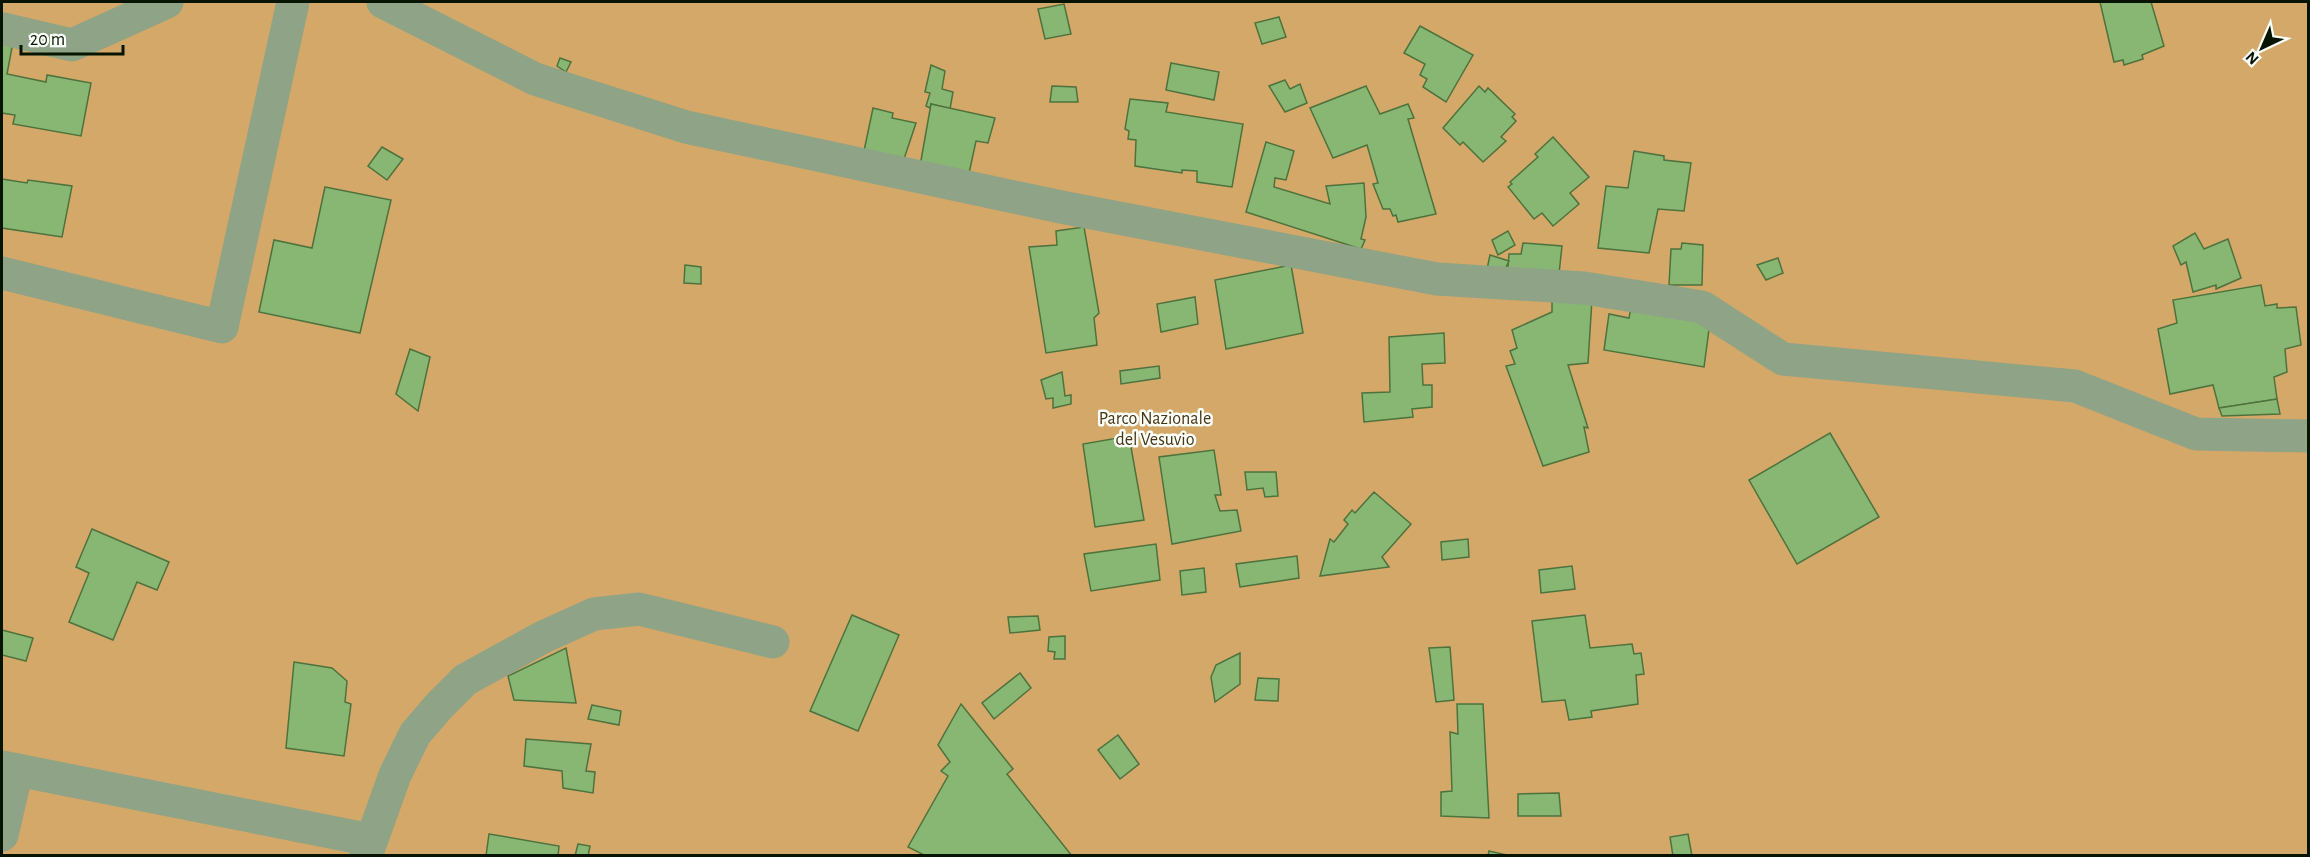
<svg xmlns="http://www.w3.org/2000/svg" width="2310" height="857" viewBox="0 0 2310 857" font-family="'Alegreya Sans',sans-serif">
<rect width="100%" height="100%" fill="#c1eab0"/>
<rect fill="#d3a868" x="2" y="2" width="2306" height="853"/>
<g fill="#88b773" stroke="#4e723d" stroke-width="1.5">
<path d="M2100,2h51l13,44 -22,9 1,4 -19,6 -1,-5 -9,2z"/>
<path d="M1064,4l7,30 -26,5 -7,-30z"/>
<path d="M1279,17l7,20 -24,7 -7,-21z"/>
<path d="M1420,26l53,29 -27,47 -23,-15 4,-8 -7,-4 5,-11 -21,-11z"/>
<path d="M2,40l11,2 -6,32 39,8 1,-7 44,8 -10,53 -68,-12 2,-9 -13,-2z"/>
<path d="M560,58l11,4 -5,10 -9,-6z"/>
<path d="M1171,63l48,9 -5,28 -48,-10z"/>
<path d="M931,65l14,6 -3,18 11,3 -3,17 -19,-5 -1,4 -4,-2 4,-13 -5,-1z"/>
<path d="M1285,80l5,9 10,-5 7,19 -22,9 -16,-26z"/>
<path d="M1052,86l24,1 2,15h-28z"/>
<path d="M1366,86l14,28 28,-10 6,14 -6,1 28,95 -38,8 -2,-7 -3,1 -3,-7h-7l-10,-25 5,-1 -11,-38 -34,13 -23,-50z"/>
<path d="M1479,86l6,6 3,-4 27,26 -3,3 4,4 -15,16 5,4 -23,21 -20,-20 -3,3 -17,-17z"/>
<path d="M1130,99l38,4 -2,9 77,12 -11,63 -35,-5v-11l-15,-1v3l-47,-7 1,-26 -8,-1 1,-8 -4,-2z"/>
<path d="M931,104l64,14 -7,25 -12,-2 -8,37 -48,-12z"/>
<path d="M873,108l20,5 -1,5 24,5 -12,36 -40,-8z"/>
<path d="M1553,137l36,40 -19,16 9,11 -26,22 -11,-13 -8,6 -26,-32 4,-3 -2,-2 28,-25 -3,-3z"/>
<path d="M1266,142l28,9 -8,29 -11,-2 -1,9 56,17 -4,-18 38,-3 2,34 -5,22 4,1 -4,9 -115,-37z"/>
<path d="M382,147l21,12 -16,21 -19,-14z"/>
<path d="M1634,151l30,5v4l27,3 -7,48 -26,-2 -9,44 -51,-5 8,-62 22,2z"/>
<path d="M2,179l25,4 1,-3 44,6 -10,51 -60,-9z"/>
<path d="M325,187l66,13 -31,133 -101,-21 15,-72 38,8z"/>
<path d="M1084,227l15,86 -5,5 3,27 -51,8 -17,-106 28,-2 -1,-14z"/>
<path d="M1508,231l7,14 -17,10 -6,-15z"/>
<path d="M2195,233l9,16 24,-10 13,39 -25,11v-4l-23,7 -7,-30 -5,3 -8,-19z"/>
<path d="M1523,243l39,3 -4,37 -51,-5 2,-24h12z"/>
<path d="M1682,243l21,2 -1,40h-33l2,-36h10z"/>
<path d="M1490,255l19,6 -5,10 -17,-2z"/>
<path d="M1778,258l5,15 -17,7 -9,-15z"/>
<path d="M685,265l16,2v17l-17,-1z"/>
<path d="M1291,265l12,68 -77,16 -11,-69z"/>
<path d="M2261,285l4,21 12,-2v4l19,-1 5,38 -16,4 2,23 -13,5 3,22 -58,9 -6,-23 -43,9 -12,-65 19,-6 -4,-23z"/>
<path d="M1195,297l3,27 -37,8 -4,-28z"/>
<path d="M1592,299l-4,64 -20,2 20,63 -4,-1 5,25 -46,14 -37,-100 9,-2 -5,-13 7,-3 -5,-18 40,-18v-12z"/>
<path d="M1632,302l78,20 -6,45 -100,-17 5,-36 20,4z"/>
<path d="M1444,333l1,30 -23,1 1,21h9v22l-20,2 1,8 -49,5 -2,-29 28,-1 -1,-55z"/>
<path d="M410,349l20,8 -12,54 -22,-17z"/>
<path d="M1159,366l1,12 -39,6 -1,-13z"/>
<path d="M1062,372l3,24 6,-1v9l-18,4v-10l-7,1 -5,-19z"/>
<path d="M2277,399l3,15 -58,2 -3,-8z"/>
<path d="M1830,433l49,84 -82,47 -48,-84z"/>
<path d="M1129,436l15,84 -49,7 -12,-83z"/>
<path d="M1214,450l7,45h-6l5,16 17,-1 4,21 -69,13 -13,-87z"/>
<path d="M1245,472h31l2,24 -13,1 -2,-9 -16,2z"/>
<path d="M1374,492l37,32 -29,33 7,10 -69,9 10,-37 4,3 14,-18 -4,-4 8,-10 3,3z"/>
<path d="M92,529l77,33 -12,28 -20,-8 -24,58 -44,-18 20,-49 -13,-6z"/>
<path d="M1468,539l1,18 -27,3 -1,-18z"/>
<path d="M1156,544l4,36 -69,11 -7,-37z"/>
<path d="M1297,556l2,22 -59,9 -4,-23z"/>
<path d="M1572,566l3,23 -34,4 -2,-23z"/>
<path d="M1204,568l2,24 -24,3 -2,-24z"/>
<path d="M852,615l47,20 -41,96 -48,-20z"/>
<path d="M1585,615l5,33 42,-4 2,10 7,-1 3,21 -8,1 2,29 -47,7 1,6 -23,3 -4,-20 -23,2 -10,-81z"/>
<path d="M1038,616l2,14 -30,3 -2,-16z"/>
<path d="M2,630l31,8 -7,23 -24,-6z"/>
<path d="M1065,636v23h-11l1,-7 -7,-1 1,-14z"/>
<path d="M1450,647l4,53 -18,2 -7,-54z"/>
<path d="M566,648l10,55 -62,-3 -6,-24z"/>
<path d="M1240,653v31l-25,18 -4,-25 5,-12z"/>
<path d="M294,662l38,6 15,13 -2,21 6,2 -7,52 -58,-8z"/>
<path d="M1020,673l11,15 -37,31 -12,-16z"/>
<path d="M1258,678l21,1 -1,22 -23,-1z"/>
<path d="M961,704l52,65 -6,5 65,82h-146l-18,-9 40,-71 -7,-5 9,-9 -12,-17z"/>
<path d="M1457,704h26l6,114 -48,-2v-24l11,-1 -2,-59 8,2z"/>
<path d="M592,705l29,6 -2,14 -31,-6z"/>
<path d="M1118,735l21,29 -19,15 -22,-29z"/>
<path d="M526,739l65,5 -5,27 9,1 -2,21 -30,-5 -1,-17 -38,-5z"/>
<path d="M1559,793l2,23h-43v-22z"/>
<path d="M489,834l70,12 -1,10h-72z"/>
<path d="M1688,834l4,22h-19l-3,-19z"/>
<path d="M578,844l12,2 -2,10h-13z"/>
<path d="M1489,851l22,5h-23z"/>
</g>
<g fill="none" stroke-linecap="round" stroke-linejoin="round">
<g stroke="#8fa386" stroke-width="33">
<path d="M383,2l152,77 151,48 375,80 376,72 147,9 118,19 81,52 292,27 121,48 112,2"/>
<path d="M4,29l68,16 95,-43"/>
<path d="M2,273l220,54 71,-325"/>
<path d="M2,767l369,73"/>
<path d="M2,835l15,-65"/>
<path d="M366,856l29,-81 20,-41 24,-28 26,-26 78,-43 51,-23 45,-5 134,33"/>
</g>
</g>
<g text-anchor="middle" stroke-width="5" stroke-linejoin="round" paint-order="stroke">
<g font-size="18" fill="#483414" stroke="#fbfff9">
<text x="1155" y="424">Parco Nazionale<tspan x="1155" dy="21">del Vesuvio</tspan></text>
</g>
</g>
<rect width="2310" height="857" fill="none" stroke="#071402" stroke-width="6"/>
<g transform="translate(2262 48) rotate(224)" stroke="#fbfff9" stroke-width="4.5" paint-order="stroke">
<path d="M0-4.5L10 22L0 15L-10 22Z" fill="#071402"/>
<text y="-9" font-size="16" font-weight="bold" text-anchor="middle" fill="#071402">N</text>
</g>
<path d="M21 45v9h102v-9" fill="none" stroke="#071402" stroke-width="3"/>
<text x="30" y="45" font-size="18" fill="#071402" stroke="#fbfff9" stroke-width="4.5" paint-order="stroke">20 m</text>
</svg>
